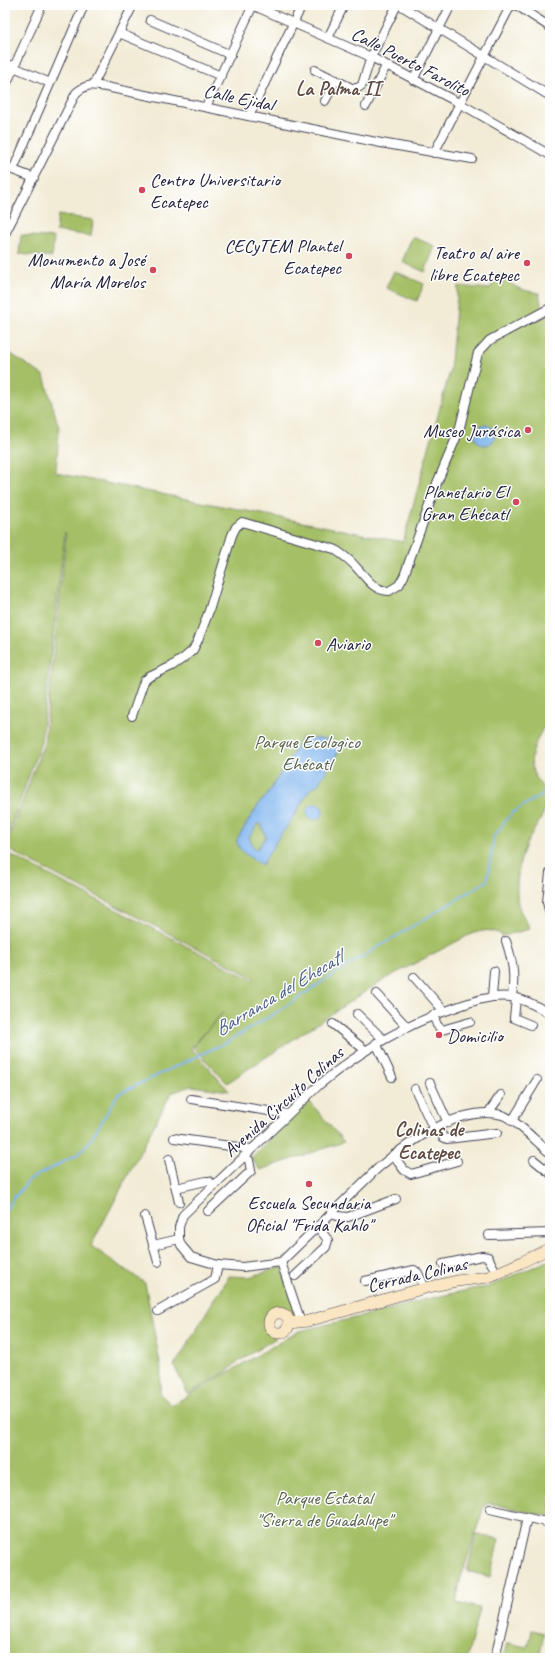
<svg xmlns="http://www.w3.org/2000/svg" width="555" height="1663" viewBox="0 0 555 1663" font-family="Caveat,sans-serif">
<rect width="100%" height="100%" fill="#fff"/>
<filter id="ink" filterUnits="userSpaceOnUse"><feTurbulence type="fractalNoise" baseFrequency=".025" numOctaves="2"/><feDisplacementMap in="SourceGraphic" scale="8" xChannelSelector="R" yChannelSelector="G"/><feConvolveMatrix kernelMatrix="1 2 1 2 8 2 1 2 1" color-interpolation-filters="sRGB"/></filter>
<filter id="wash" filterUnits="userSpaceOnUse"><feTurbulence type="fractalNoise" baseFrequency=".012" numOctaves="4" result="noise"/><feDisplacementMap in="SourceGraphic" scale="16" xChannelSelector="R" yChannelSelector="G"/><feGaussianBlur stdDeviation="0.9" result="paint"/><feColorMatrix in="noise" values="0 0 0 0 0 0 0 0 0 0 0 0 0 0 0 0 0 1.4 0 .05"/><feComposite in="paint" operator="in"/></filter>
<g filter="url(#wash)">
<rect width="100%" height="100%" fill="#f2ebd5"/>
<g fill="#a4bf65" stroke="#637050">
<path d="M58,215l35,5 -2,16 -35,-5z"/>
<path d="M21,235l33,3 -2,19 -33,-3z"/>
<path d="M412,237l23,9 -10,26 -23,-10z"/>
<path d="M394,271l30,13 -7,17 -31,-13z"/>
<path d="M500,274c14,14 19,16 39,19l3,16 -1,9 9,-5v403c-9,17 -26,40 -15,60 5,10 13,14 11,26 -1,15 -12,26 -18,39 -9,15 -15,52 -8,69 3,6 7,12 10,19l-27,7c-12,-8 -18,-6 -32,-2l-88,46 -156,103 -34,-36 30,-35 -32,36 38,43 -38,-5 -20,7 -80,153 54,37 16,85 -1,26 12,11 127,-74 85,-20 34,-10 54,-12 15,-2 63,-27v257l-61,-14 -5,3 -24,75 -4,22 24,5 -13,50h-462v-806l247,128 2,-2 -249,-130 39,-105 22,-207 -1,-4 -24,210 -36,101v-493l39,26 15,52 -3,45 347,69 47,-171 8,-85 31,3z"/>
<path d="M309,1101l35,41 -84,28 -9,-12z"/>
<path d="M282,1267l16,50c-13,-4 -19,-15 -32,-3 -4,11 1,18 10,24l-40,25 -10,9 -38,22 -14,-28 9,-14 34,-58 3,-2 9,-16 20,1z"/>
<path d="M476,1534l23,5 -9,38 -23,-6z"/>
<path d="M532,1630l12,3 -4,22 10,3h-47l4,-15 21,4z"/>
</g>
<g fill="#80b5ee" stroke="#516c94" fill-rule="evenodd">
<circle cx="485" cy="435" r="10"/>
<path d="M302,738l26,1 12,6 1,3 -23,36 -8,5 -23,38 -7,8 -18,30c-9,-7 -26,-13 -25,-26l23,-37 6,-5zM258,823l3,1 5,13 -9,12h-2l-6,-11z"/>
<circle cx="315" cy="812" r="8"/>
</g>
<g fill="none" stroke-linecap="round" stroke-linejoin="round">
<path stroke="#80b5ee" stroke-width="2" d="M5,1211l8,-12 17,-20 47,-24 13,-14 28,-47 109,-52 50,-30 60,-40 150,-91 7,-45 18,-23 38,-24"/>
</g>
</g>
<g filter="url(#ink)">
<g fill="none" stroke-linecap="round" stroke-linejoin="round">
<defs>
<g id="minor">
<path d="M252,5l119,52 90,47 89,51"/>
<path d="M400,5l150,91"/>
<path d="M516,5l34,22"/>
<path d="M150,20l81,35"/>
<path d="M119,33l102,43"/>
<path d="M328,38l16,-33"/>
<path d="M5,63l45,20"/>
<path d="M315,70l37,18h6l4,-3 9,-28 26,-52"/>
<path d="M413,80l38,-75"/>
<path d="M93,85l40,-80"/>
<path d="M5,87l37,-82"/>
<path d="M325,101l11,-21"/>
<path d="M366,106l20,-40"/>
<path d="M206,107l47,-102"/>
<path d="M249,116l53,-111"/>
<path d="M434,153l77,-148"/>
<path d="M5,167l29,11"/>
<path d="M13,170l71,-165"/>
<path d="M5,234l71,-141c11,-10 17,-8 30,-6l275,56 91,16"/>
<path d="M132,716l12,-35 5,-4 23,-11 13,-9 8,-7 5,-10 11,-29 23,-76 4,-8 6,-5 92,27c8,5 16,11 22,18 10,10 17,24 33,24l10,-6 5,-9 33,-93 22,-52 19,-78 12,-13 60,-32"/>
<path d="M550,873l-3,29 3,12"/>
<path d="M506,941c7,21 9,34 6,56"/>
<path d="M414,977l30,34"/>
<path d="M377,994l30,33"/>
<path d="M492,997l2,-26"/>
<path d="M516,999l-2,19 17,7"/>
<path d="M357,1014l26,25"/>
<path d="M550,1014c-11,-7 -26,-15 -39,-17 -21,-2 -38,4 -57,11 -50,17 -94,43 -135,77l-136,130 -4,12v12l2,6 10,12 27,8 25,2 38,-5 97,-94c29,-25 83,-64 124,-53 12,3 37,29 48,38"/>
<path d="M433,1015l4,10 5,5 28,-8"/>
<path d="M333,1024l32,26"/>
<path d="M376,1043l16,34"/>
<path d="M430,1083l18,40"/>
<path d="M415,1089l19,41"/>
<path d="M191,1099l97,15"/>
<path d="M488,1113l13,-18"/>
<path d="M512,1121l25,-41"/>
<path d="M438,1128l5,9 4,2 50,-6"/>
<path d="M174,1138l77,11"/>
<path d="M393,1155l11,15 7,4 46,-13"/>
<path d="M169,1159l10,43"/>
<path d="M534,1160l16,13"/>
<path d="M176,1188l30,-7h3l5,5"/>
<path d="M208,1211l43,-40 -2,-11 -5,-4"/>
<path d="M332,1212l5,4 11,1 48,-18"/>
<path d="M145,1216l13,46"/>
<path d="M489,1235l61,-2"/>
<path d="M153,1245l26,-6"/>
<path d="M281,1262l20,60"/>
<path d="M443,1264l39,-8 6,1 9,17"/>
<path d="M295,1276l31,-29 2,-7 -11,-14"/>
<path d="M365,1281l49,-11 4,3 7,15"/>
<path d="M158,1311l57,-32 3,-14"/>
<path d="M490,1509l60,14"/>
<path d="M495,1658l32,-140"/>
</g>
<g id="secondary">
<circle cx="279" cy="1323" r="10"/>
<path d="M289,1323l19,-2 117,-33 32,-7 31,-4 32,-14 30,-15"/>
</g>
</defs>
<use href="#minor" stroke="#414052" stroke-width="10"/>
<use href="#secondary" stroke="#414052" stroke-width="12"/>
<use href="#minor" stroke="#fff" stroke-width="8"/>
<use href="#secondary" stroke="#fbe6c4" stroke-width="11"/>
</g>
</g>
<g fill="#d1495b" stroke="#fff" stroke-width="1.5">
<circle cx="142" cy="190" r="4"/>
<circle cx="349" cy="256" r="4"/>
<circle cx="527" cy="263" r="4"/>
<circle cx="153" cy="270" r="4"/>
<circle cx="528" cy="430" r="4"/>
<circle cx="516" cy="502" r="4"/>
<circle cx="318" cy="643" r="4"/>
<circle cx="439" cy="1035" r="4"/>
<circle cx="309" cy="1184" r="4"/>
</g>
<g text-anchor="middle" stroke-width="3" stroke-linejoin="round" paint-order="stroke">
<g font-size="19" fill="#22223b" stroke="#fff">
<text transform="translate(411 61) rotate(27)" y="7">Calle Puerto Farolito</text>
<text transform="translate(239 97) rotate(12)" y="7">Calle Ejidal</text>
<text transform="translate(283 1101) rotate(-42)" y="7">Avenida Circuito Colinas</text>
<text transform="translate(417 1274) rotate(-13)" y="7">Cerrada Colinas</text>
</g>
<g font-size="19" fill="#22223b" stroke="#fff" text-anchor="end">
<text x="150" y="186" text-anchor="start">Centro Universitario<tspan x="150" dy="22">Ecatepec</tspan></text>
<text x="341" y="252">CECyTEM Plantel<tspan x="341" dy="22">Ecatepec</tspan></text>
<text x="519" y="259">Teatro al aire<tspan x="519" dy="22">libre Ecatepec</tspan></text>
<text x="145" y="266">Monumento a José<tspan x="145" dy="22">María Morelos</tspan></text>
<text x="520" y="437">Museo Jurásica</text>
<text x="508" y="498">Planetario El<tspan x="508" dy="22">Gran Ehécatl</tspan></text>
<text x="326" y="650" text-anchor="start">Aviario</text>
<text x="447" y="1042" text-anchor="start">Domicilio</text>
<text x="309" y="1209" text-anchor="middle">Escuela Secundaria<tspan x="309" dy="22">Oficial "Frida Kahlo"</tspan></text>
</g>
<g font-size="19" fill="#56614c" stroke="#fff">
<text x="307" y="748">Parque Ecologico<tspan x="307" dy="22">Ehécatl</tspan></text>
<text x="324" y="1504">Parque Estatal<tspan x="324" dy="22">"Sierra de Guadalupe"</tspan></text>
</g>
<g font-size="20" font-weight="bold" fill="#5f4c43" stroke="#fff">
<text x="338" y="95">La Palma II</text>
<text x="429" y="1136">Colinas de<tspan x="429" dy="23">Ecatepec</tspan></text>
</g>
<g font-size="20" font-style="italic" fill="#485d83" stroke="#fff">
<text transform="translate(278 993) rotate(-31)" y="7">Barranca del Ehecatl</text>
</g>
</g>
<rect width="555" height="1663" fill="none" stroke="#fff" stroke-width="20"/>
</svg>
